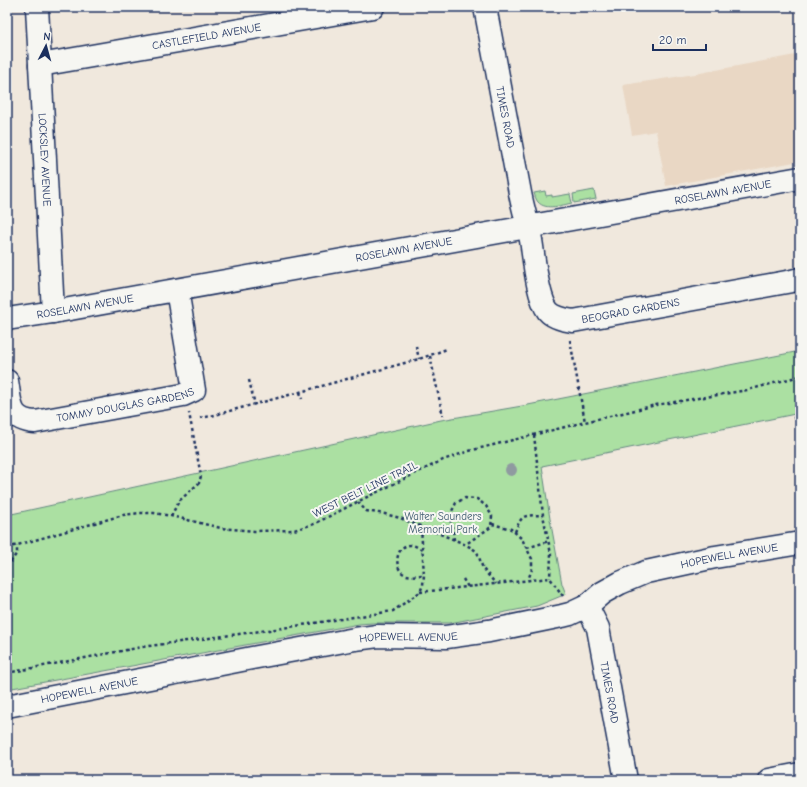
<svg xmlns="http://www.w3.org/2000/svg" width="807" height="787" viewBox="0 0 807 787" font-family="'Comic Neue',sans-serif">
<rect width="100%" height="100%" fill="#f0e8dd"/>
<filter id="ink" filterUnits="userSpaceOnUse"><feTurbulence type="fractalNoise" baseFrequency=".025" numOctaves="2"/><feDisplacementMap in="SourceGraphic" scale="8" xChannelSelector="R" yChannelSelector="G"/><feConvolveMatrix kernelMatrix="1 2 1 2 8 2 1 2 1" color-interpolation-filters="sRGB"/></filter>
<g filter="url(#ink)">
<path fill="#e9d7c4" d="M800,54v107l-134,25 -10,-55 -24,4 -9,-50 72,-11z"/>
<g fill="#abe0a2" stroke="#638880">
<path d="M594,190l2,9 -22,4 -1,-9z"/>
<path d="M545,191l1,5 6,-1v2l18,-3 2,9c-10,2 -26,8 -34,-1 -2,-2 -3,-6 -4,-9z"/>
<path d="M800,351v62l-258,53 8,53 12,65 4,10 -29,12 -87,17h-78l-13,1 -352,65v-174l434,-95 87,-15z"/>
</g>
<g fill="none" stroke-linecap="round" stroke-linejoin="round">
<defs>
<g id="minor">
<path id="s1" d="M37,7l16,305"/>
<path id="s2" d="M485,7c12,62 23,124 35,186 3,16 8,31 11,47 3,18 6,56 17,71 5,6 17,9 25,10l219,-40 8,-2"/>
<path id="s3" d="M40,65l333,-58"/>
<path id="s4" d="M7,319l46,-7 747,-134"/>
<path id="s5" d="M7,381c4,22 1,39 28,41l148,-27 11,-5 -17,-100"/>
<path id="s6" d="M587,606l11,22 28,152"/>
<path id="s7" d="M7,706l245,-48 103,-19 23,-3 68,1 43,-6 73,-15 8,-2 17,-8 15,-13 18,-10 26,-11 69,-15 85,-14"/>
<path d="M769,780l31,-6"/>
</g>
</defs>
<use href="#minor" stroke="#1b2f5e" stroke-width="25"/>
<g stroke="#1b2f5e" stroke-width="2.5" stroke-dasharray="3 3" stroke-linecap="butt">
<path d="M570,340l15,82"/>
<path d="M416,346l3,13"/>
<path d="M430,356l13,60"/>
<path d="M249,380l6,25"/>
<path d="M300,392l2,7"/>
<path d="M200,418l11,-2 89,-24 119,-33 28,-10"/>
<path d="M793,418l7,-1"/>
<path d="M534,435l9,80 8,39 -1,24"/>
<path d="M358,502l8,9 19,3 15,4 60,24 12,6 4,3 2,3 5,15 13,15"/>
<path d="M171,516l8,-15 20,-18 2,-7 -12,-63"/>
<path d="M492,524l19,5 11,10 10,20v10l-4,11"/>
<path d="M515,532c7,-19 9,-16 28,-17"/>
<path d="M454,540l-1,-10 -3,-11 2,-8 4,-8 9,-5 12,1 9,7 6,10 -1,11 -25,17"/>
<path d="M7,548l116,-33 17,-2h14l17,3 50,12 33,3 40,-1 20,-6 8,-4 47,-24 74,-36 26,-9 116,-29 71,-17 92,-15 52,-14"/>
<path d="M527,548l22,-7"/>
<path d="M422,550c-3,-2 -7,-5 -12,-5 -14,0 -17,23 -6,29 5,3 14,1 20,1"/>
<path d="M7,567l10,-14v-7"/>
<path d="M463,579l5,8"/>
<path d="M420,592l130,-14 13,18"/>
<path d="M7,673l135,-26 134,-18 117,-18 27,-19 3,-7 1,-10 -3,-48"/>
</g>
<use href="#minor" stroke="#f6f6f2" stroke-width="22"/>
</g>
<circle fill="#8f9aa0" cx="511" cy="470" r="6"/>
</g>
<g text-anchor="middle" stroke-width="4" stroke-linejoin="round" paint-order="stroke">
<g font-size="11" fill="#1b2f5e" stroke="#f6f6f2">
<text dy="4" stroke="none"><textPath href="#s3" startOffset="169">CASTLEFIELD AVENUE</textPath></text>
<text dy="4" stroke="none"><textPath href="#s2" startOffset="112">TIMES ROAD</textPath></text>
<text dy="4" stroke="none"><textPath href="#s1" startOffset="153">LOCKSLEY AVENUE</textPath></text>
<text dy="4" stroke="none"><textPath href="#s4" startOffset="727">ROSELAWN AVENUE</textPath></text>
<text dy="4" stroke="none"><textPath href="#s4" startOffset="403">ROSELAWN AVENUE</textPath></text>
<text dy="4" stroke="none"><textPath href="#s4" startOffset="79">ROSELAWN AVENUE</textPath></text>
<text dy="4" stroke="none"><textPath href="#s2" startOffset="397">BEOGRAD GARDENS</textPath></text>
<text dy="4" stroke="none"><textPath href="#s5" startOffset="148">TOMMY DOUGLAS GARDENS</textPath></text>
<text transform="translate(365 489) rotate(-26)" y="4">WEST BELT LINE TRAIL</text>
<text dy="4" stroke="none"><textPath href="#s7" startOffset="744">HOPEWELL AVENUE</textPath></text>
<text dy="4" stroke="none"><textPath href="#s7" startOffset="408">HOPEWELL AVENUE</textPath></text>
<text dy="4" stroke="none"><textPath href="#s7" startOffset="84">HOPEWELL AVENUE</textPath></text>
<text dy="4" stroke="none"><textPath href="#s6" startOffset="90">TIMES ROAD</textPath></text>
</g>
<g font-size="11" fill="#3f5b6f" stroke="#f6f6f2">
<text x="443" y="520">Walter Saunders<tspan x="443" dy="13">Memorial Park</tspan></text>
</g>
</g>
<rect width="807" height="787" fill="none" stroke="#f6f6f2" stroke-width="24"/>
<rect x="12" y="12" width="783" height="763" fill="none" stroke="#1b2f5e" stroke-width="1.5" filter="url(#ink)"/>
<g transform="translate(46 46) rotate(6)" stroke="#f6f6f2" stroke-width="3" paint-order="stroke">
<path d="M0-3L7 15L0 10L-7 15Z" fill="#1b2f5e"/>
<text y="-6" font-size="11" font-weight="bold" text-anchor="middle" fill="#1b2f5e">N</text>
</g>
<path d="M653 44v6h53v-6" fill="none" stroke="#1b2f5e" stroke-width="2"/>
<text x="659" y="44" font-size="12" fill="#1b2f5e" stroke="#f6f6f2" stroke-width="3" paint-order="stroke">20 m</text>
</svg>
